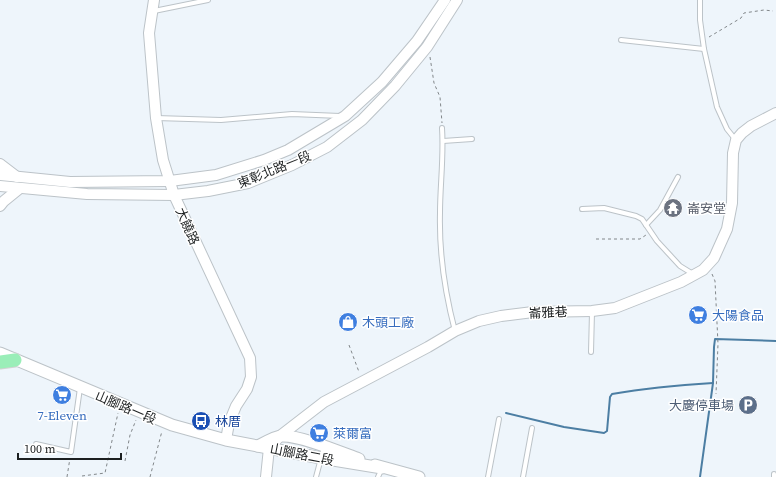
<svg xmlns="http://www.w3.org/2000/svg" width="776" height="477" viewBox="0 0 776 477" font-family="'Source Serif 4','Noto Sans TC',serif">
<rect width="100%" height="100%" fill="#eef5fb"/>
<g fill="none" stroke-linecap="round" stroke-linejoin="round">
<g stroke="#4c7ea3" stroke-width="2">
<path d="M506,413l58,14 40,6 3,-2 3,-34 2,-3c34,-6 67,-9 101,-11"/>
<path d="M700,477l13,-94 1,-36 1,-8 61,2"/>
</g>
<defs>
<g id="service">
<path d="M700,0v20l4,29 13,58 10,22 8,10"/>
<path d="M154,11l54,-11"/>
<path d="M621,40l83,9"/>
<path d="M156,118l65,2 71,-6 48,2"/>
<path d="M442,128c2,28 -2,57 -2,85 -1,40 5,80 15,118"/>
<path d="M443,141l29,-2"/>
<path d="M582,209l22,-1 32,8 6,3 15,22 23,25 13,8"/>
<path d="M646,225l14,-15 18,-33"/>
<path d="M591,352l1,-40"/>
<path d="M36,444l35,8 9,-64"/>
<path d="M316,477l8,-30"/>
<path d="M378,477l4,-9"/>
<path d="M488,477l11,-58"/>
<path d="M523,477l9,-49"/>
<path d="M774,477v-3"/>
</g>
<g id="tertiary">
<path d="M154,0l-5,33 7,85 7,42 11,35 76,163 1,19 -4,12 -11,17 -7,17 -3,17"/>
<path d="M0,164l17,13"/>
<path d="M0,175l70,7 100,-1 46,-6 48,-15 24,-10 57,-34 37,-34 35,-41 28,-41"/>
<path d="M0,186l87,8 87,1 34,-4 40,-8 44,-18 35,-18 35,-27 33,-34 32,-39 30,-47"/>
<path d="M0,206l4,-5 16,-13"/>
<path d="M266,477l3,-29 11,-12 44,-34 104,-55 27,-16 24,-10 22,-5 32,-4 59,-1 23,-3 66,-26 22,-12 11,-12 13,-29 5,-26 1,-50 3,-13 6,-7 9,-7 25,-13"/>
</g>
<g id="secondary">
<path d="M0,353l172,72 54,15 95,18 61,10"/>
<path d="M258,446c6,-3 16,-9 23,-10 19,-1 59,16 78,23"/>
<path d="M375,465l44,12"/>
</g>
<path id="trunk" d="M0,362l15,-2"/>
</defs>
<use href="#service" stroke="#bcc3c8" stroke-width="6"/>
<use href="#tertiary" stroke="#bcc3c8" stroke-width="12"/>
<use href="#secondary" stroke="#bcc3c8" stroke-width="13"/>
<use href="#trunk" stroke="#d2d2d2" stroke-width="15"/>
<g stroke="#82878a" stroke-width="1" stroke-dasharray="3 3" stroke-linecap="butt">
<path d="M709,37l32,-19 3,-5 20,-3 9,1"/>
<path d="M430,57l4,26 6,14 2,26"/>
<path d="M596,239h44l6,-4"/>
<path d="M712,274l3,7 3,63 -2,50"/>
<path d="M349,345l10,27"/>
<path d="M125,461l5,-26 6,-15"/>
<path d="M82,476l23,-3 13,-60"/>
<path d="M67,477l3,-19"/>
<path d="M150,477l12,-46"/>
</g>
<use href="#service" stroke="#fff" stroke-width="4"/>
<use href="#tertiary" stroke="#fff" stroke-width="10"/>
<use href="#secondary" stroke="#fff" stroke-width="11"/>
<use href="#trunk" stroke="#9aeeb8" stroke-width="13"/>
</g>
<defs>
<symbol id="temple-disc" viewBox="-11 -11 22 22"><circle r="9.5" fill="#6b7280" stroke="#fff"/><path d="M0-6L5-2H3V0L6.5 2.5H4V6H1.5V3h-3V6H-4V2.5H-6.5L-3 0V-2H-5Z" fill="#fff"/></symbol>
<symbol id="supermarket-disc" viewBox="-11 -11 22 22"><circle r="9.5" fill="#3f7fe0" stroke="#fff"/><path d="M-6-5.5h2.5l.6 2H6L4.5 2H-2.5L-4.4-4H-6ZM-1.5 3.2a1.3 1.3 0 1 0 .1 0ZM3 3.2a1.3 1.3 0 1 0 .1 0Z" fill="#fff"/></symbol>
<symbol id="shop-disc" viewBox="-11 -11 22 22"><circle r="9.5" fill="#3f7fe0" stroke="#fff"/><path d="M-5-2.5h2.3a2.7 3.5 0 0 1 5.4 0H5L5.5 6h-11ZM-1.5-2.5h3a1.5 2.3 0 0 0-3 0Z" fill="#fff"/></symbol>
<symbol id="parking-disc" viewBox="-11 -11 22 22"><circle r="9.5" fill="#5c6f8a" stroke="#fff"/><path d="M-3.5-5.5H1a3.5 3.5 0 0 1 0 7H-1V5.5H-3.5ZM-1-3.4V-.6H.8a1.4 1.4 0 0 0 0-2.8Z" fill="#fff"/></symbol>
<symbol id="bus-disc" viewBox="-11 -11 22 22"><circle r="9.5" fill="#1a4fb4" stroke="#fff"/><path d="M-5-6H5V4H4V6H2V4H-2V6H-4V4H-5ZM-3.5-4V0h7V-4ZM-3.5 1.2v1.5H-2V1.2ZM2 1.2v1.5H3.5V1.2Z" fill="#fff"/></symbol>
</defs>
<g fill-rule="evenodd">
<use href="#temple-disc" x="662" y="197" width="22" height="22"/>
<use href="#supermarket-disc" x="687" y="304" width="22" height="22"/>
<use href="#shop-disc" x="337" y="311" width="22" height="22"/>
<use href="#supermarket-disc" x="51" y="384" width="22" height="22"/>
<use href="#parking-disc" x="737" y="394" width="22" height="22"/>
<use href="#bus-disc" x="190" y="410" width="22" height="22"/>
<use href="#supermarket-disc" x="308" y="422" width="22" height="22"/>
</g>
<g text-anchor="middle" stroke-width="3" stroke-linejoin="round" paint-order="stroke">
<g font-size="13" fill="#1c1f20" stroke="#fff">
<text transform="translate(274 169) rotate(-22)" y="5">東彰北路一段</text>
<text transform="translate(188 226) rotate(66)" y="5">大饒路</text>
<text transform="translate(548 312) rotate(-3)" y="5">崙雅巷</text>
<text transform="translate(126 407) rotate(23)" y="5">山腳路一段</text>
<text transform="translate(302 454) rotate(11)" y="5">山腳路二段</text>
</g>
<g font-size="13" fill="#5b616d" stroke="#fff" text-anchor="start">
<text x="687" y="213">崙安堂</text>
</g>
<g font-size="13" fill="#366cbe" stroke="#fff" text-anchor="start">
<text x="712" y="320">大陽食品</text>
<text x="362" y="327">木頭工廠</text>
<text x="62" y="420" text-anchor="middle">7-Eleven</text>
<text x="333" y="438">萊爾富</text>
</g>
<g font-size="13" fill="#4e5e75" stroke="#fff" text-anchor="end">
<text x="734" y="410">大慶停車場</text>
</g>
<g font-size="13" fill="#164399" stroke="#fff" text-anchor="start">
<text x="215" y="426">林厝</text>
</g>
</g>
<path d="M18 453v6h103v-6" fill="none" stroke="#1c1f20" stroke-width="2"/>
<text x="24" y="453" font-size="12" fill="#1c1f20" stroke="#ffffff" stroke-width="3" paint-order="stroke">100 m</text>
</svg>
